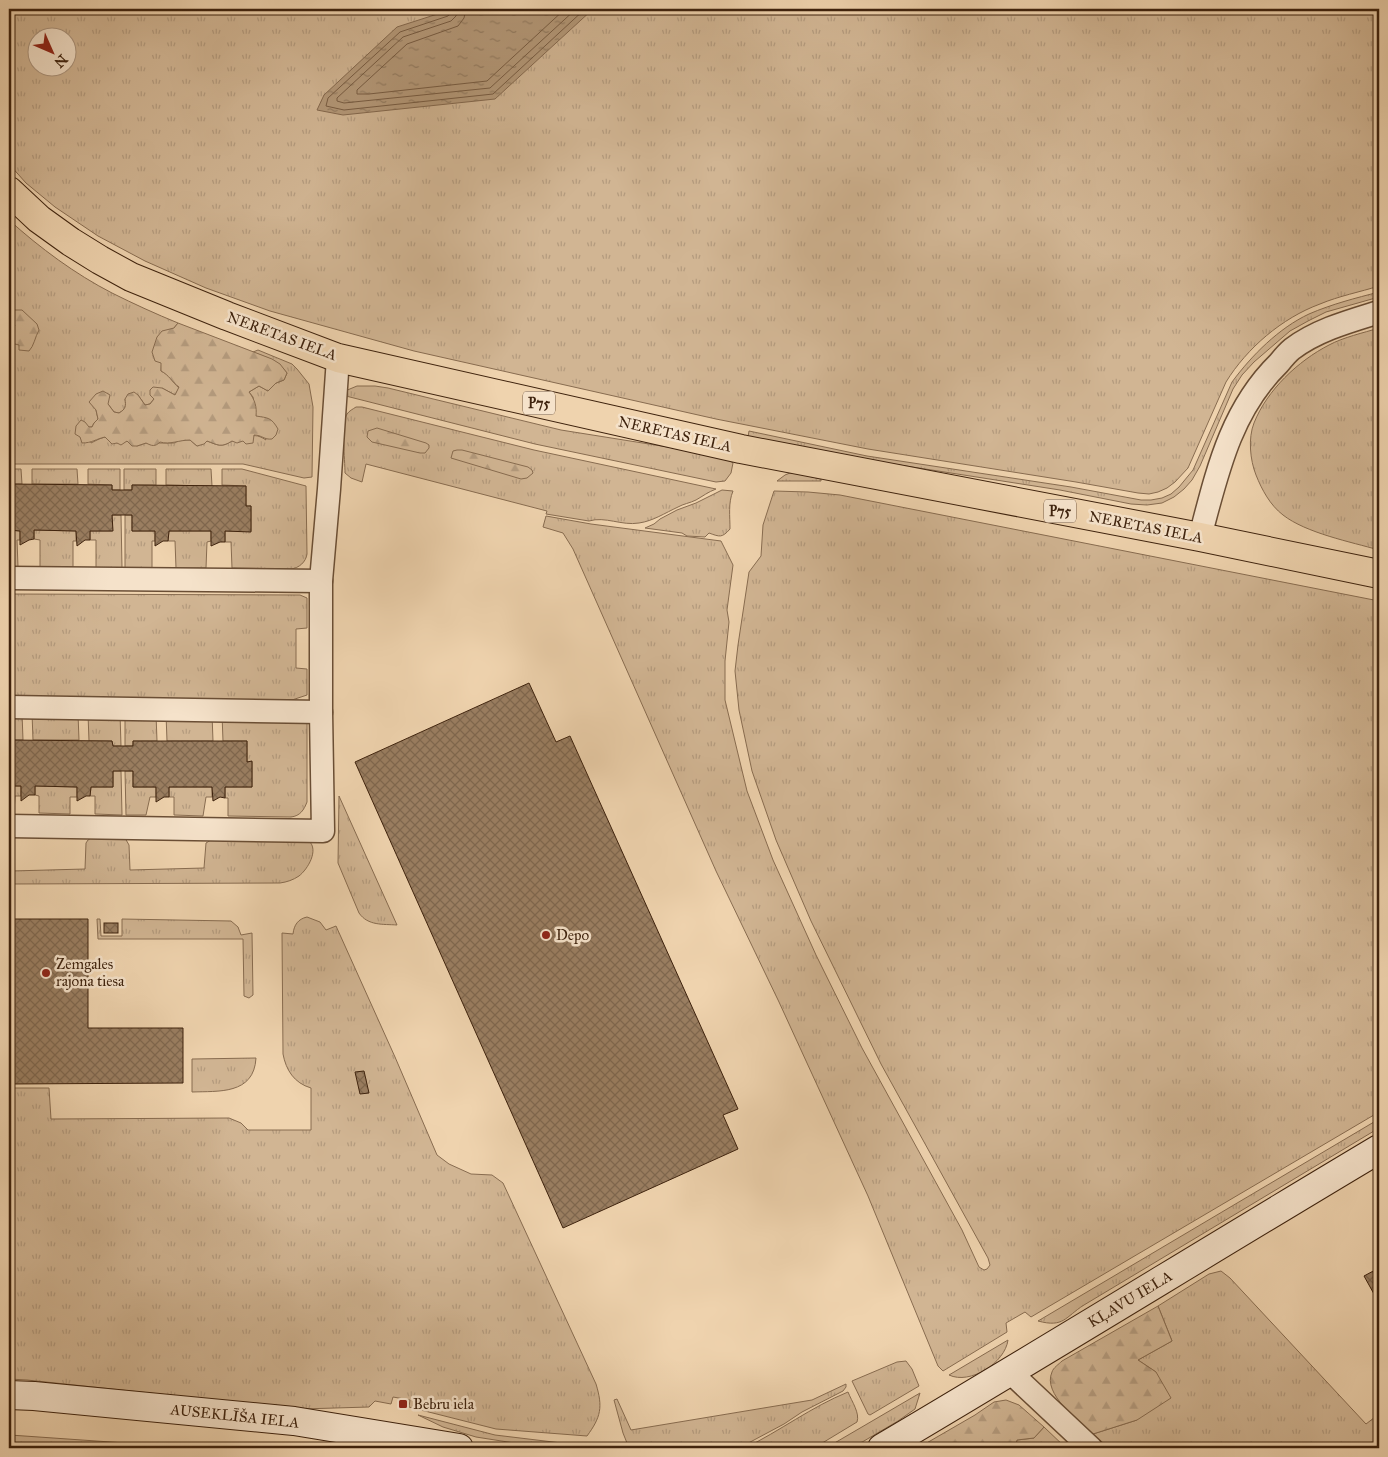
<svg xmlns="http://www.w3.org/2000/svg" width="1388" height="1457" viewBox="0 0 1388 1457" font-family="'IM FELL Great Primer',serif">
<defs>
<pattern id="grass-tufts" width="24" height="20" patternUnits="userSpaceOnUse" patternTransform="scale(1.25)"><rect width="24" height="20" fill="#d1b593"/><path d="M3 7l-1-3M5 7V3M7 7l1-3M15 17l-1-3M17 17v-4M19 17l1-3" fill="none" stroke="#b49b7e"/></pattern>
<pattern id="forest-firs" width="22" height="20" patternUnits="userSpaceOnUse" patternTransform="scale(1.25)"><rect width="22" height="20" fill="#d1b593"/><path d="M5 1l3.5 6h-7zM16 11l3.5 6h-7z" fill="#b49b7e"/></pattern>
<pattern id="water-ripples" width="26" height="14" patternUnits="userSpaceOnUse" patternTransform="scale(1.25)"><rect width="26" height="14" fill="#b39777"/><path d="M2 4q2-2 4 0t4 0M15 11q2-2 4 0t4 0" fill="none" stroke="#937b60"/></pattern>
<pattern id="building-cross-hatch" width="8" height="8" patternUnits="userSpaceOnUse" patternTransform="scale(1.25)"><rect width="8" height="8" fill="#9a7e61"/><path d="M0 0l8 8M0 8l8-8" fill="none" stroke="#7f674e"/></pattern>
</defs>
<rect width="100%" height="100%" fill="#efd3ae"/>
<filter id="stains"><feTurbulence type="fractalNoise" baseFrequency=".004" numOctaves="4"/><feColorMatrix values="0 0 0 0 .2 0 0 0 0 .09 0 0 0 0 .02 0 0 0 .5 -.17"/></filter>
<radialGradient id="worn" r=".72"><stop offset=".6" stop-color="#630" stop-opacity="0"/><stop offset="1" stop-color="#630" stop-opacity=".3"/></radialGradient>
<g fill="url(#grass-tufts)" stroke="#886c50" fill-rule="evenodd">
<path d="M9,9h1370v277c-19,6 -40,10 -59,18 -38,14 -73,44 -94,78l-38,86 -13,14 -8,6 -9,4 -9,2 -11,-1 -62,-11 -208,-33 -152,-30 -302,-68 -144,-40 -64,-23 -61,-27 -47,-25 -43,-29 -29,-24 -17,-19zM38,38h30v30h-30z"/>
<path d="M9,220c31,28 66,54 103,73 22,11 44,21 66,30 -9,9 -17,35 -17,48 9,4 10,10 18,17l-4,7 -13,-7 -12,16 -5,1 -7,-10 -13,4c1,7 1,10 -6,14l-5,-1 -6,-8 -12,6 2,9 -4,4 -2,4h-3l2,16 8,-4 6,-2 12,6 10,-2 10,5 9,-3h28l6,-3h10l7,6 10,-5c11,4 14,7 25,0 16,4 16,-13 34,-1l-10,-23 -3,-20 -4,-5 10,-6 9,5 8,-8 8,-3 3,-7c-10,-13 -19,-15 -34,-21l5,-2 34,14 5,5 12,15 4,23 -1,70 -8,1 -61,-14h-234z"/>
<path d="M1379,292v5l-53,15 -18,9 -18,10 -36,31 -12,13 -9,14 -33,77 -8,14 -8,9 -10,8 -12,6 -15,2 -16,-1 -71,-14 -199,-31 -113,-22 1,-6 118,25 204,31 70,13h10l11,-2 9,-4 8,-7 14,-17 39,-88c20,-27 47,-54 77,-68 23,-10 47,-16 70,-22z"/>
<path d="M1379,328v222c-28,-8 -73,-17 -96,-35 -13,-10 -21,-25 -27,-40 -6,-15 -8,-37 -2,-52 13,-33 44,-62 75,-78 15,-8 34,-12 50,-17z"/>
<path d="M357,386h18l13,2 173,42 113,18 55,12 4,3 -2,10 -6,8 -9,1 -181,-38 -193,-49 3,-4z"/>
<path d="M356,407h6l172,43 182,39c-8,3 -13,7 -20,11 -6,3 -13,4 -18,7 -13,6 -25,14 -39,16 -17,3 -34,-7 -50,-2l-43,-7 1,-3 -181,-47 -4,18 -11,-4 -6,-5c0,-13 -4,-49 2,-59 2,-3 6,-5 9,-7z"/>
<path d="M9,469h12l1,15h-13z"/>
<path d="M32,469h45l1,15h-46z"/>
<path d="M88,469h32v21h-8v-5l-24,-1z"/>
<path d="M124,469h32v16h-24v5h-8z"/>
<path d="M166,469h45l1,17 -46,-1z"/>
<path d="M222,469h20l64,17 1,68c-1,8 -8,14 -16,15l-59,-1 -1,-26h-6v-11h26v-25h-5v-20l-24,-1z"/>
<path d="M790,473h5l26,6v2h-44l8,-6z"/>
<path d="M722,490l11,1c-5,12 -3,25 -3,38 -8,9 -10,8 -21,4l-4,4 -18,-1 -5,-3 -37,-5 9,-4 6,-5 17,-9 19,-7z"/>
<path d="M774,491l34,1 32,3 539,106v511l-348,205 -6,-5 -19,11 1,9 -64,39 -5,-5 -70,-170 -89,-194 -63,-131 -143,-322 -10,-16 -20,-6 3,-11 45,8 130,17 12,24 -6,45 2,12 -4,39v39l22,91 26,69 43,95 46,93 100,182 17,37 5,3 3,-1 3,-4 -2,-7 -107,-194 -70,-143 -35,-81 -24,-69 -13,-61 -4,-39 3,-26 11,-73 12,-16 2,-31z"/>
<path d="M112,515h9l1,53h-26v-28h-6v-9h22z"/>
<path d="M125,515h7v16h23v10h-3v27h-27z"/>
<path d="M9,530l11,1v9h-3l1,27h-9z"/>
<path d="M34,530l42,1v10h-3v26h-33v-27l-6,-1z"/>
<path d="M169,531h42v10l-4,1 -1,26h-30l-1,-27h-7z"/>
<path d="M9,594l291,1 7,3v30l-11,1v39l11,1v26l-15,5 -283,1z"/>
<path d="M9,713h13l1,27h-14z"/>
<path d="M32,713l46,1 1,26h-46z"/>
<path d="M88,714h32l1,32h-8l-1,-5h-23z"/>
<path d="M125,714h31l1,27h-24v5h-8z"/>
<path d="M166,714h46l1,27h-46z"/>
<path d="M222,714l85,4v84c-3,8 -7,14 -16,15l-63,-1v-18h-3v-11h27v-25h-5v-21h-24z"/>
<path d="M113,771h8l1,44 -27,-1v-18h-5l1,-9h22z"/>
<path d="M125,771h8v16h23v10h-6l-4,18h-20z"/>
<path d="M9,786h12v10h-6l-1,17h-5z"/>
<path d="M35,786l42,1v10h-7v17l-31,-1v-17l-4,-1z"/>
<path d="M169,787h43v10h-6l-3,19 -29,-1v-18h-5z"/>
<path d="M339,796l58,129c-14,-1 -29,1 -38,-12l-21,-50z"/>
<path d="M94,836l31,2 4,7 1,25 74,-2 2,-25 5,-3 98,1c10,9 -1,28 -10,35 -6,4 -12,6 -19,7l-271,1v-39l2,26 74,-2 1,-26 2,-3z"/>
<path d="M307,917l13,5 6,8 10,-4 59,131 42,98 12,9 22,10 21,1 11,8 93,201c7,23 5,33 -9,52l-91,-7 -87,-22 1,-7 -17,-3 -2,7 -16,-3 -6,6 -68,2 -274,-29 -18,-1v-291h40l2,31 178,-1 12,5 7,7h63v-42c-17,-5 -25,-18 -28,-34l-1,-121 11,1c1,-9 5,-15 14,-17z"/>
<path d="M97,919h3l1,17h21v-17l109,2 7,6 3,8 11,-2 1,62 -4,3 -5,-2 -1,-57h-145z"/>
<path d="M256,1058c-2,37 -38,33 -64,34v-33z"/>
<path d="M1379,1119v9l-295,177c-19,12 -20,23 -46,16z"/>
<path d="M1221,1271l9,7 136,146 13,-10v34h-270l-16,-14 44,-14 19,-48 -18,-12 34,-19 -14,-35 51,-32z"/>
<path d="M1008,1340c-3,23 -38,45 -59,35z"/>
<path d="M906,1361l6,8 7,17 -49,29 -2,-1 -16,-33 45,-19z"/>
<path d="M846,1384v3l-3,4 -41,21 -18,12 -45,24h-78l-34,-5 -4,-10 -9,-33 3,-1 14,31 181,-30z"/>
<path d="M848,1392c4,10 12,21 9,30l-43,26h-69c35,-17 66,-41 103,-56z"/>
<path d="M920,1393l-5,16 -17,12 -46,27h-26z"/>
<path d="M418,1415l77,20 83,10 -7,3h-25l-70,-11 -33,-10z"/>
<path d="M1044,1427l22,21h-51l2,-8 17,-2z"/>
<path d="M10,1435l115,8 -1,5h-115z"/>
</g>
<g fill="url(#forest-firs)" stroke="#886c50">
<path d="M15,310h7l15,14 2,6c-4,7 -5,16 -10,21l-10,-1v-5l-8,-2v-10l4,-8 -6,-2v-11z"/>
<path d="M178,323l94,36 8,5 7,9 -3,7 -8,3 -8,8 -9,-5 -10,6c6,8 8,15 7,24 12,2 15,1 22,13l-2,6 -4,4c-8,1 -10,-4 -18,-4l-1,8 -7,1 -3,-3 -6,2 -5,-2c-11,7 -14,4 -25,0l-3,3 -7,2 -7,-6c-11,0 -20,5 -30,2 -5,5 -8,4 -14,1l-9,3h-5l-5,-5 -6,4 -4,-2 -5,1 -7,-7c-9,2 -13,6 -23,6l-2,-6 -5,-3 1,-8 5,-6 4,2 4,5h3l2,-4 4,-4 -2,-9 -7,-8 7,-8 7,-3 7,4 -2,9 6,8 5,1c7,-4 7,-7 6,-14l3,-5 6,-2 4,3 7,10 5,-1 4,-5 -4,-4v-5l3,-3 9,1 13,7 4,-8c-7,-5 -10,-12 -18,-16v-8l-6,-2 -3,-9 5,-15 5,-6 12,-3z"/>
<path d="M377,428l49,15 3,2v3l-4,5h-5l-48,-11 -5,-5 1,-6z"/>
<path d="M457,450h5l66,17 4,3 1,3 -6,5 -6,1 -70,-21 2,-7z"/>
<path d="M1158,1306l14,35 -34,19 18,12 15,26 -34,22 -44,14c-14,-13 -51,-40 -41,-62 1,-4 7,-8 10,-11z"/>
<path d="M1006,1400l13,5 25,22 -10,11 -17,2 -2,8h-97l57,-33 19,-13z"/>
</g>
<path fill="url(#water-ripples)" stroke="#84684d" d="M453,9h140l-98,90 -152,16 -26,-5 7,-15 73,-68z"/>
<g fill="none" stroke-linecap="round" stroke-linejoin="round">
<g stroke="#785c42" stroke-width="1">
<path d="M452,9l-1,4 -3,3 -48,16 -72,66 -2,8 18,4 149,-16 92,-85"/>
<path d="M458,9l-2,7 -5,5 -48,16 -66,61v3l7,2 146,-15 86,-79"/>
<path d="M466,9l-2,9 -6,8 -51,18 -50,46v4h12l118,-13 78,-72"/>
</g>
</g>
<g fill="url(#building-cross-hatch)" stroke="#3e220d">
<path d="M9,484l103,1v5h20v-5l114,1v20h5v26l-26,-1v11h-5l-9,4v-15h-42l-1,10h-5l-8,5v-15h-23v-16h-20l1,16h-23v9h-5l-8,6 -1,-15 -42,-1v9l-5,1 -9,5v-14l-11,-1z"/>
<path d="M529,683l27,59 14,-6 168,373 -15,6 15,34 -175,79 -208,-466z"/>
<path d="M9,740l103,1 1,5h20v-5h114v21l5,-1v26h-27v11l-5,-1 -7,4 -1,-14h-43v10h-5l-8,5v-15h-23v-16h-20v16h-22l-1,9h-4l-9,5v-14l-42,-1v9h-6l-8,6v-15h-12z"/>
<path d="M9,919h79v109h95v55l-174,1z"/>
<rect x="104" y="923" width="14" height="10"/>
<path d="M364,1071l5,22 -9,1 -5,-22z"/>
<path d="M1377,1269l2,3v31l-15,-27z"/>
</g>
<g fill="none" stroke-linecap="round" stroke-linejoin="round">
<defs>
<g id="street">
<path d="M1200,537c17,-64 30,-126 79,-174 4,-5 8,-10 13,-14 25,-19 58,-28 87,-37"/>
<path d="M9,578l312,3"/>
<path d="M9,707l312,5"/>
<path d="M9,826l314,5 -2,-119v-131l8,-92 9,-131"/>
<path d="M1010,1372l81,76"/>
</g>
<g id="secondary">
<path d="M9,1395l25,1 260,25 165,27"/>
<path d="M882,1448c166,-98 331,-200 497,-299"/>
</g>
<path id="primary" d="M9,191l30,28 32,23 29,18 31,17 96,39 111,42 403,91 459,88 179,37"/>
</defs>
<use href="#street" stroke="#6a4e35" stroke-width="25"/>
<use href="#secondary" stroke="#3e220d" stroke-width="30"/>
<use href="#primary" stroke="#3e220d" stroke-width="30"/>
<use href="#street" stroke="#f5e2ca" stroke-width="22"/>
<use href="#secondary" stroke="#f5e2ca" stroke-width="28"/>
<use href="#primary" stroke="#efd3ae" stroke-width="28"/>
</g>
<g fill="#8f2418" stroke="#f5e2ca" stroke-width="2">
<circle cx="546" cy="935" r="5"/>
<circle cx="46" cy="973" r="5"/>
<rect x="398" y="1399" width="10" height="10" rx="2.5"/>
</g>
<g text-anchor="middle" stroke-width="5" stroke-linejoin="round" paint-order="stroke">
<g fill="#f5e2ca" stroke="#755c46" stroke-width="1">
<rect x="523" y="391.5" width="32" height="23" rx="4"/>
<rect x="1044" y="499.5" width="32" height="23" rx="4"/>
</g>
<g font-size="14" font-weight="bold" fill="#3e220d">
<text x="539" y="408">P75</text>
<text x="1060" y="516">P75</text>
</g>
<g font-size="15" fill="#3e220d" stroke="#f5e2ca">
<text transform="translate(282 336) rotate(20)" y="5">NERETAS IELA</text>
<text transform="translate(675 434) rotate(13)" y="5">NERETAS IELA</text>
<text transform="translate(1146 527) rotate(11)" y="5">NERETAS IELA</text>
<text transform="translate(1130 1299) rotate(-31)" y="5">KĻAVU IELA</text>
<text transform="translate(235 1416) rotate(6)" y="5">AUSEKLĪŠA IELA</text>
</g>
<g font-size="15" fill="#3e220d" stroke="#f5e2ca" text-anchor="start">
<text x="556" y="940">Depo</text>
<text x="56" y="969">Zemgales<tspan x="56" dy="17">rajona tiesa</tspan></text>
<text x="413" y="1409">Bebru iela</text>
</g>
</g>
<rect width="1388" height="1457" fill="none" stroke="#efd3ae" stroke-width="30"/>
<rect x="10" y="10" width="1368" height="1437" fill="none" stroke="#3e220d" stroke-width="2.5"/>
<rect x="15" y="15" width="1358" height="1427" fill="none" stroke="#3e220d"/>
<g transform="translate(52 52) rotate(135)"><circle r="24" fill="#f5e2ca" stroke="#ac957e"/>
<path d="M0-4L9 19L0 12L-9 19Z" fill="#8f2418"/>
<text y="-8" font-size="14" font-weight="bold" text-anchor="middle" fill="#3e220d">N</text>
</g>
<rect width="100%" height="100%" filter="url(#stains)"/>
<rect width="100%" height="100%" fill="url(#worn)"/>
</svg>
